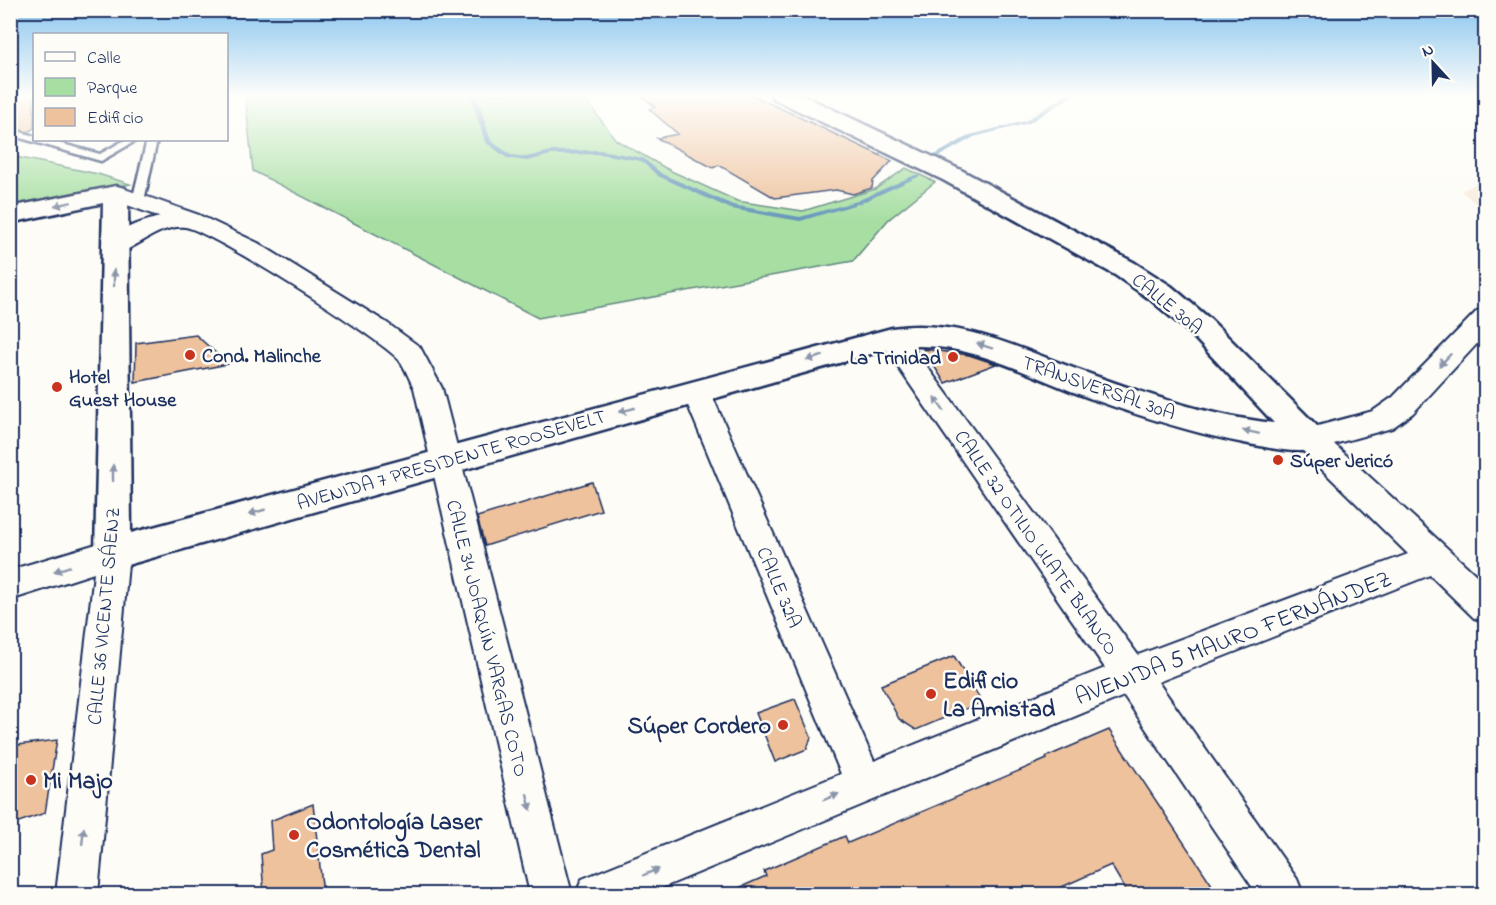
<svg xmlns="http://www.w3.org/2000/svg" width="1496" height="905" viewBox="0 0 1496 905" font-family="'Indie Flower',sans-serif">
<rect width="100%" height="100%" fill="#fdfcf7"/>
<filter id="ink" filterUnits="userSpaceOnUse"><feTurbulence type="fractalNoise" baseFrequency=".0167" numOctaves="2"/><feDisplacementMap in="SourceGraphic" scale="12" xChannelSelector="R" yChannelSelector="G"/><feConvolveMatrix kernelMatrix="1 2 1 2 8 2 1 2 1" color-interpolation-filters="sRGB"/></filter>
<g filter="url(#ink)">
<path fill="#f8ebdc" d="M1485,179v32l-24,-20z"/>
<g fill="#a7dea2" stroke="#618680" stroke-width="1.5">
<path d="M245,94h336l35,46 53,30 68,31 66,10 72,-22 31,-21 29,14 -47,38 -35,41 -315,57 -285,-147z"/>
<path d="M11,156l87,18 32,10 -119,26z"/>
</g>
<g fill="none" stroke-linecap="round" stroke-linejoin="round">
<g fill="#6596ba" fill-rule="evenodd">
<path d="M470,94h6l15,47 20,14 16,2 24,-6 50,-1 42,8 19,16 71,31 67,12 57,-16 58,-26h4l1,1 -59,27 -61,18 -69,-12 -73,-33 -17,-15 -40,-7 -50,1 -24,6 -20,-3 -22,-16z"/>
<path d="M1068,94h7l-46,29 -55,14 -36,20 -5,-1 37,-21 55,-14z"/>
</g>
</g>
<g fill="#eec29d" stroke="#1b2f5e" stroke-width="1.5">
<path d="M10,94h24v34l-6,4 -18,-5z"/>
<path d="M640,94h110l142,67 -19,20 -1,7 -19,6 -17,-4 -61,8 -56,-33 -6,3 -56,-30 21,-4 -29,-25 6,-2z"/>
<path d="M196,335l32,29 -93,18 1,-39z"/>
<path d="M923,349l46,6 27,9 -51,19z"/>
<path d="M592,482l9,28 -116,36 -8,-29z"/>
<path d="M954,656l28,46 -66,28 -17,-11 -18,-34z"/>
<path d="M795,699l16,38 -4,12 -32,13 -19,-49z"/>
<path d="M1109,730l109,164h-90l-17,-29 -65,29h-321l41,-18 -2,-5 81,-35 3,7 199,-84 -1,-2z"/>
<path d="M57,740l-12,73 -35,12v-79z"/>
<path d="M313,804l10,90h-59l-3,-40 11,-4 -2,-29z"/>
</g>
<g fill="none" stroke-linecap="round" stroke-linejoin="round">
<defs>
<g id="service">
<path d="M10,129l24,7v4h13l53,14 25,-14h12l-36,21 -91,-26z"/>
<path d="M147,140h10l-13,61 -6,3 -6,-3z"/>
</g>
<g id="minor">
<path d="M116,186l83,29 59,28 129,80 33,24 22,41 130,506h-42l-116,-506c-5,-9 -9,-21 -15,-28 -19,-22 -189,-130 -214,-133 -31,-3 -56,32 -80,26l-3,-5c12,-18 38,-26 58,-31l-52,-19 -3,-5 3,-5z"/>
<path d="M1486,308v26l-73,79 -21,15 -58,16 152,140v38l-12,-4 -44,-43 -272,107 139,197 6,15h-46l-133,-198 -477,198h-71l6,-15 259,-105 -159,-383 4,-7 10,-3 10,3 4,7 164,370 231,-93 -222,-323 -4,-7 4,-7 9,-2 9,2 237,324 270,-101 -109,-107 -5,-8 5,-8 74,-20 20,-14 84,-86z"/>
<path d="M113,539l12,4 4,10 -31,341h-42l38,-321 -84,27v-30z"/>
</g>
<path id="tertiary" d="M771,94h29l161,76 174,93 36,23 39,33 111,111 4,9 -4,9c-22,7 -50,0 -72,-4 -54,-10 -106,-27 -157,-45 -67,-24 -127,-62 -200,-51l-779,221 -13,-5 -5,-11 8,-350 -93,20v-16l106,-21 9,2 3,5 3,340 761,-205c66,-10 123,19 184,41 64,23 130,47 198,54l-84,-90 -39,-33 -36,-25 -172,-95 -169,-81z"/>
</defs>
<use href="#service" stroke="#1b2f5e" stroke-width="5"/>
<use href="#minor" stroke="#1b2f5e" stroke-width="4"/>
<use href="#tertiary" stroke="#1b2f5e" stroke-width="5"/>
<use href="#service" fill="#fdfcf7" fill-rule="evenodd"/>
<use href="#minor" fill="#fdfcf7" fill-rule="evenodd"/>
<use href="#tertiary" fill="#fdfcf7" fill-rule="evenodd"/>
</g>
<defs><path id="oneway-solid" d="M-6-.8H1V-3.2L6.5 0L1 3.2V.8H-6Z" transform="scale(1.5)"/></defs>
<g fill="#8c96aa">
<use href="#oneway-solid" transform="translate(63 204) rotate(168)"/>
<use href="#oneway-solid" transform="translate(114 278) rotate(-90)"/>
<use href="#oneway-solid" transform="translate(985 346) rotate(-161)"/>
<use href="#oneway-solid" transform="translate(815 358) rotate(165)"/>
<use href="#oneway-solid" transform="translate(1445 360) rotate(134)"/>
<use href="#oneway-solid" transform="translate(939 404) rotate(-125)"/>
<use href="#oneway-solid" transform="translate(627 410) rotate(165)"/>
<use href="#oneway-solid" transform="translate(1251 432) rotate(-168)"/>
<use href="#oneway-solid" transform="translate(113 473) rotate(-90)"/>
<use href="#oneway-solid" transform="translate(257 512) rotate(164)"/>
<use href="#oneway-solid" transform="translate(62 569) rotate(162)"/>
<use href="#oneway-solid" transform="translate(831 797) rotate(-23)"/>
<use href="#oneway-solid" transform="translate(529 802) rotate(76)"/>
<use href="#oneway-solid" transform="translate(83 836) rotate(-84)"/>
<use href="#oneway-solid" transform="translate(651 872) rotate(-23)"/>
</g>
</g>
<linearGradient id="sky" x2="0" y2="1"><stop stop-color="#87c4ee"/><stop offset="0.43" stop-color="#fefefb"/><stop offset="1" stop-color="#fefefb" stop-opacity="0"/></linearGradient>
<rect width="1496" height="221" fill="url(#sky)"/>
<g fill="#c8321e" stroke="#fdfcf7" stroke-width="2">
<circle cx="190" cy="355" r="6"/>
<circle cx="953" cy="357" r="6"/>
<circle cx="57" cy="387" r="6"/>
<circle cx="1278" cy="460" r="6"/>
<circle cx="931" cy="694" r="6"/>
<circle cx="783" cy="725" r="6"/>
<circle cx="31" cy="780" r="6"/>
<circle cx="294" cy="835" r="6"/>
</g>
<g text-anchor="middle" stroke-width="5" stroke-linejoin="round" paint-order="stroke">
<g font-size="20" fill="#1b2f5e" stroke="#fdfcf7">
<text transform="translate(1168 303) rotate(39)" y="7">CALLE 30A</text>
<text transform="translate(1099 387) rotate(19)" y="7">TRANSVERSAL 30A</text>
<text transform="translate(451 459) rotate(-16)" y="7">AVENIDA 7 PRESIDENTE ROOSEVELT</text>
<text transform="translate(1037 542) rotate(55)" y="7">CALLE 32 OTILIO ULATE BLANCO</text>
<text transform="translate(780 587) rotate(67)" y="7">CALLE 32A</text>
<text transform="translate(103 616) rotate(-85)" y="7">CALLE 36 VICENTE SÁENZ</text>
<text transform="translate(488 638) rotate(76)" y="7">CALLE 34 JOAQUÍN VARGAS COTO</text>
</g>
<g font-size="20" font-weight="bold" fill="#1b2f5e" stroke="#fdfcf7" text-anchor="start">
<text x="202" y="362">Cond. Malinche</text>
<text x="941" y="364" text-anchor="end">La Trinidad</text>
<text x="69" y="383">Hotel<tspan x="69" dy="23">Guest House</tspan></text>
<text x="1290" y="467">Súper Jericó</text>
</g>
<g font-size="24" fill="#1b2f5e" stroke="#fdfcf7">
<text transform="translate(1233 637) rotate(-21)" y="8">AVENIDA 5 MAURO FERNÁNDEZ</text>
</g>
<g font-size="24" font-weight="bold" fill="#1b2f5e" stroke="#fdfcf7" text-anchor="start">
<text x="943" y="688">Edificio<tspan x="943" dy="28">La Amistad</tspan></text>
<text x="771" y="733" text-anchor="end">Súper Cordero</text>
<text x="43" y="788">Mi Majo</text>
<text x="306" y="829">Odontología Laser<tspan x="306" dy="28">Cosmética Dental</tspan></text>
</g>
</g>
<rect width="1496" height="905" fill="none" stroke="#fdfcf7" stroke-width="36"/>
<rect x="18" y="18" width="1460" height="869" fill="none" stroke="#1b2f5e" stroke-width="2" filter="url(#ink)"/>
<rect x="33" y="33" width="195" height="108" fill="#fdfcf7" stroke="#a3aaba" stroke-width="1.5"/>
<rect x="45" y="52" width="30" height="9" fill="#fdfcf7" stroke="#a3aaba" stroke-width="1.5"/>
<text x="87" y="63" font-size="18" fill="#1b2f5e">Calle</text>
<rect x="45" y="78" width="30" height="18" fill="#a7dea2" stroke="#a3aaba" stroke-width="1.5"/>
<text x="87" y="93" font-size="18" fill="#1b2f5e">Parque</text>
<rect x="45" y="108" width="30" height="18" fill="#eec29d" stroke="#a3aaba" stroke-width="1.5"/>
<text x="87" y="123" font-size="18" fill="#1b2f5e">Edificio</text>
<g transform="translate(1433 63) rotate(338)" stroke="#fdfcf7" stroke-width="4.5" paint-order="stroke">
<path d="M0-4.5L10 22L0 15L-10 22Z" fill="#1b2f5e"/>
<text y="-9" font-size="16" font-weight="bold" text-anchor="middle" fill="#1b2f5e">N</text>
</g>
</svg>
